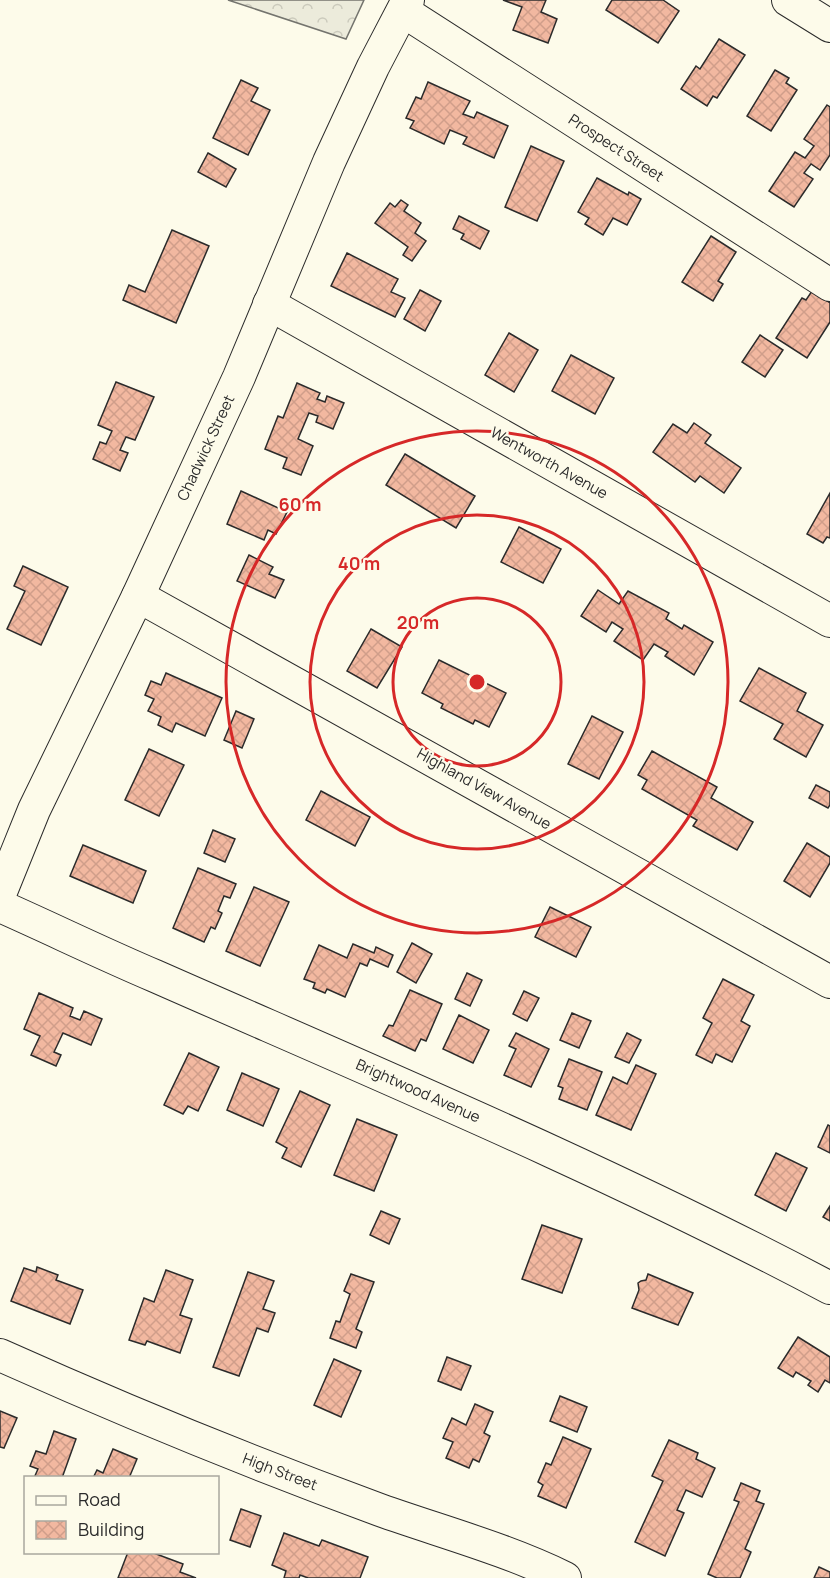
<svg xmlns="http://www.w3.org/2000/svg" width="830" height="1578" viewBox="0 0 830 1578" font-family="Manrope,sans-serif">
<defs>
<pattern id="forest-crowns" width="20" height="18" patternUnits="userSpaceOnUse" patternTransform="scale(1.5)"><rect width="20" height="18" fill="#ecebdb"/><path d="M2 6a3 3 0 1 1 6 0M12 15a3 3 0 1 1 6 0" fill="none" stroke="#cbcabc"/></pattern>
<pattern id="building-cross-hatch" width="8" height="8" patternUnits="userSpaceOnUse" patternTransform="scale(1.5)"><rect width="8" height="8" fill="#f2b8a0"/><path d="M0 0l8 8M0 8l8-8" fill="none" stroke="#d09e8a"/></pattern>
</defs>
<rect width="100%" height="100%" fill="#fdfbea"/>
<path fill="url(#forest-crowns)" stroke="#74746e" stroke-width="1.5" d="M228,0h136l-18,39z"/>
<g fill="url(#building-cross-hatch)" stroke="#2b2b2b" stroke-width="1.5">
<path d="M503,0h43l-5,12 16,7 -9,24 -35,-13 9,-23z"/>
<path d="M612,0h51l16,11 -21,32 -52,-33z"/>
<path d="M719,39l26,16 -28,43 -4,-2 -6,10 -26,-17 15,-23 4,3z"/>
<path d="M775,70l14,8 -3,5 11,7 -26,41 -24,-15z"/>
<path d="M241,80l17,8 -7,13 19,9 -22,45 -35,-17z"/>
<path d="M428,82l42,19 -7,13 11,4 3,-6 31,14 -14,32 -31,-14 4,-7 -17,-7 -6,14 -34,-16 4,-7 -8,-3 10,-21 5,2z"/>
<path d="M827,105l3,2v48l-10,15 -9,-6 -7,9 9,6 -19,28 -25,-16 26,-39 10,6 9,-12 -10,-7z"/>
<path d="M531,146l33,15 -27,60 -32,-14z"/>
<path d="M208,153l28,16 -10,18 -28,-15z"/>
<path d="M597,178l31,17 1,-3 12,7 -14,26 -14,-7 -10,17 -18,-11 4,-6 -11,-6z"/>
<path d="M401,200l7,5 -4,6 17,12 -6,10 11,8 -14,20 -9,-6 5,-8 -33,-24 15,-20 5,4z"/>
<path d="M459,216l30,15 -9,18 -19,-10 3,-5 -11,-5z"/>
<path d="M172,230l37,16 -33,77 -53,-23 6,-15 16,7z"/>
<path d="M711,236l25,16 -18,29 5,3 -10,17 -31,-19z"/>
<path d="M347,253l51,26 -7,13 14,6 -10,19 -64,-31z"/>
<path d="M420,290l21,11 -16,30 -21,-12z"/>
<path d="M812,291l18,12v19l-23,36 -31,-20 26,-40 4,2z"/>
<path d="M509,333l29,17 -24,42 -29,-17z"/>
<path d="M760,335l23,15 -18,27 -23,-15z"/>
<path d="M571,355l43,23 -19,36 -43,-23z"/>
<path d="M116,382l38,15 -19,43 -9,-3 -6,13 8,3 -8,18 -27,-12 7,-17 6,2 6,-13 -14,-6z"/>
<path d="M297,383l23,10 -3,6 8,3 2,-6 17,7 -11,26 -17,-7 2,-6 -9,-3 -11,26 15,7 -12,29 -18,-7 4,-10 -22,-9 13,-33 5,2z"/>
<path d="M694,423l17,12 -6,8 36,25 -17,25 -24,-17 -5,6 -42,-30 20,-28 14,9z"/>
<path d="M405,454l70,42 -19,32 -70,-43z"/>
<path d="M241,491l46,21 -11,22 -8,-4 -4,10 -37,-16z"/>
<path d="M830,493v45l-3,-1 -4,6 -16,-9z"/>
<path d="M519,527l42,22 -18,34 -42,-21z"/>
<path d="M249,555l24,12 -4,7 15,6 -9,18 -38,-17z"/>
<path d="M23,566l45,21 -27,58 -34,-16 18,-38 -11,-5z"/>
<path d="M598,590l21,14 9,-13 41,22 -3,6 16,10 2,-4 29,17 -19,33 -29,-19 3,-4 -14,-8 -11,16 -29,-19 9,-12 -11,-7 -6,10 -25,-16z"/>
<path d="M371,629l31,18 -25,41 -30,-17z"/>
<path d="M439,660l67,33 -17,34 -14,-7 -2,4 -32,-16 2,-4 -21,-11z"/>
<path d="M759,668l47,25 -9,18 26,14 -17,32 -32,-18 9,-15 -43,-23z"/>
<path d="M166,673l56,25 -17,38 -29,-13 -4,9 -14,-7 3,-8 -13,-6 6,-12 -9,-4 6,-14 10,4z"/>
<path d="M236,711l18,8 -12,29 -18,-8z"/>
<path d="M592,716l31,16 -24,47 -31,-15z"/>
<path d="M149,749l35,16 -25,51 -34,-16z"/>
<path d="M652,751l65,36 -6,11 42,24 -16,28 -44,-24 4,-6 -55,-31 5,-9 -9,-5z"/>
<path d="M816,785l14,7v13l-2,3 -19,-10z"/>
<path d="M321,791l49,26 -15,29 -49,-26z"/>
<path d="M213,830l22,9 -10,23 -21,-9z"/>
<path d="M807,843l23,14v6l-20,34 -26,-16z"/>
<path d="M83,845l63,26 -13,32 -63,-27z"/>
<path d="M198,868l38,16 -6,14 -6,-2 -6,15 4,2 -7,16 -4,-2 -7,15 -31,-14z"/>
<path d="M254,887l35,15 -29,64 -34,-15z"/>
<path d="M550,907l41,20 -15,30 -41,-20z"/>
<path d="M412,943l20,11 -16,29 -19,-11z"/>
<path d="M353,944l21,9 2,-6 17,8 -5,12 -18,-8 -3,7 -7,-3 -15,34 -18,-8 -2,4 -12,-5 2,-5 -11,-4 15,-34 28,13z"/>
<path d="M467,973l15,7 -12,26 -15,-7z"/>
<path d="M723,979l31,16 -13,26 9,5 -18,36 -16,-8 -4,9 -16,-8 16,-32 -9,-5z"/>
<path d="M410,990l32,14 -16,37 -5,-2 -6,12 -32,-15 6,-11 4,1z"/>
<path d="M524,991l15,7 -12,23 -14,-7z"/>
<path d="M39,993l34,15 -3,8 10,4 4,-9 18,8 -11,26 -28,-12 -9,19 7,3 -5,11 -25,-11 9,-19 -16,-7z"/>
<path d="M572,1013l19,8 -12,27 -19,-8z"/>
<path d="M459,1015l30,15 -16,33 -30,-14z"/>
<path d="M516,1033l33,16 -18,38 -27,-12 12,-26 -7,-3z"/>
<path d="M627,1033l14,7 -12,23 -14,-6z"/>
<path d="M189,1053l30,14 -21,44 -10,-5 -5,8 -19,-9z"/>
<path d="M569,1059l33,13 -15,38 -28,-11 4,-11 -5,-2z"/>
<path d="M636,1065l20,9 -25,56 -35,-15 17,-38 14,7z"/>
<path d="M242,1073l37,16 -16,37 -36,-16z"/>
<path d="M300,1091l30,14 -29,62 -19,-9 5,-10 -11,-6z"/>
<path d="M357,1119l40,16 -23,56 -40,-16z"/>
<path d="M828,1125l2,1v27l-12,-6z"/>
<path d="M776,1153l31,15 -21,43 -31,-16z"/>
<path d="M830,1206v15l-7,-4z"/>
<path d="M381,1211l19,8 -11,25 -19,-9z"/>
<path d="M542,1225l40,14 -20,54 -40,-14z"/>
<path d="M37,1267l21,8 -2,5 27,10 -13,34 -59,-23 13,-33 12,4z"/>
<path d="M166,1270l27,10 -13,35 12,4 -12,34 -33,-12 -2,4 -16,-5 15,-42 10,4z"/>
<path d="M248,1272l26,9 -11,28 12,4 -7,19 -11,-4 -18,48 -26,-9z"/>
<path d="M351,1274l23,8 -18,47 6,3 -6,16 -26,-10 6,-17 4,1 10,-28 -6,-3z"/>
<path d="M648,1274l45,19 -15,32 -46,-17 7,-18 -1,-7 3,-2 5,-1z"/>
<path d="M798,1337l32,20v26l-5,-3 -7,12 -10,-7 3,-4 -15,-9 -3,5 -15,-9z"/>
<path d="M447,1357l24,9 -10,24 -23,-9z"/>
<path d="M334,1359l27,12 -20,46 -27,-12z"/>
<path d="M560,1396l27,11 -10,25 -27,-11z"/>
<path d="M475,1404l18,8 -9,21 6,3 -11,26 -6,-3 -4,9 -23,-10 7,-16 -10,-4 9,-20 14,7z"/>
<path d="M0,1411l17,7 -13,30 -4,-1z"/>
<path d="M54,1431l22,8 -14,39h-28l4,-9 -8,-3 6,-15 10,3z"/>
<path d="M563,1437l28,12 -25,59 -28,-12 5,-11 -5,-3 8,-19 5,2z"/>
<path d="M669,1440l29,13 -2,6 19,9 -13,29 -16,-7 -9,20 7,3 -19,43 -30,-14 28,-61 -11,-5z"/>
<path d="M113,1449l24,10 -8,19h-36l4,-8 6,3z"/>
<path d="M741,1483l19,8 -4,10 8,3 -19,45 6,3 -11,26h-23l-9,-4 31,-72 -5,-2z"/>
<path d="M241,1509l20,7 -11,31 -20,-7z"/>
<path d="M284,1533l35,13 3,-6 46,17 -8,21h-52l-8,-3 -1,3h-15l2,-7 -14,-6z"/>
<path d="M128,1552h23l32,12 -3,8 16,6h-78z"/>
<path d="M819,1567l11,5v6h-16z"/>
</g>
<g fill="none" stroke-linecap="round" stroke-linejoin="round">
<defs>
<g id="minor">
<path d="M788,0l42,26"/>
<path d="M403,11l427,274"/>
<path d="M269,304l561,317"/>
<path d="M138,596l692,386"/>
<path d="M0,894l34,-84 104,-214 101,-219 90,-215 44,-95 35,-67"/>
<path d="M0,906c52,23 103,48 155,70 227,100 456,196 675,312"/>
<path d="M0,1355c125,56 252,108 380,155 62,22 126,39 185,68"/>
</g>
</defs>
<use href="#minor" stroke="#2b2b2b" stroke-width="34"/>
<use href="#minor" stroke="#fdfbea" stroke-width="32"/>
</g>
<g fill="none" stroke="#d62828" stroke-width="3">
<circle cx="477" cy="682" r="84"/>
<circle cx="477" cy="682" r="167"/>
<circle cx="477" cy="682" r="251"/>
</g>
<g text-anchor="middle" stroke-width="4.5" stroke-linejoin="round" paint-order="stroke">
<g font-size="15" fill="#2b2b2b" stroke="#fdfbea">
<text transform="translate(616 148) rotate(33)" y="5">Prospect Street</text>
<text transform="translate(206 448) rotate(-65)" y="5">Chadwick Street</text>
<text transform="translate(549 463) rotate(29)" y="5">Wentworth Avenue</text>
<text transform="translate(484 789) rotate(29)" y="5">Highland View Avenue</text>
<text transform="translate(418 1091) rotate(24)" y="5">Brightwood Avenue</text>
<text transform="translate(280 1472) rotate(21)" y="5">High Street</text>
</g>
</g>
<circle cx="477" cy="682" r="9" fill="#d62828" stroke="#fdfbea" stroke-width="3"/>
<g font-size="18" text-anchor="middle" font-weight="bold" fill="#d62828" stroke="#fdfbea" stroke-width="4.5" stroke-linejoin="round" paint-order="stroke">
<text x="300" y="511">60 m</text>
<text x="359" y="570">40 m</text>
<text x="418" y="629">20 m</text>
</g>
<rect x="24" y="1476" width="195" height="78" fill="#fdfbea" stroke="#a9a89e" stroke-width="1.5"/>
<rect x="36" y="1496" width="30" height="9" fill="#fdfbea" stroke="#a9a89e" stroke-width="1.5"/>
<text x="78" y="1506" font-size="18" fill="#2b2b2b">Road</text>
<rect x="36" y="1521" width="30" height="18" fill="url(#building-cross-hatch)" stroke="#a9a89e" stroke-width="1.5"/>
<text x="78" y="1536" font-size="18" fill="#2b2b2b">Building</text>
</svg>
